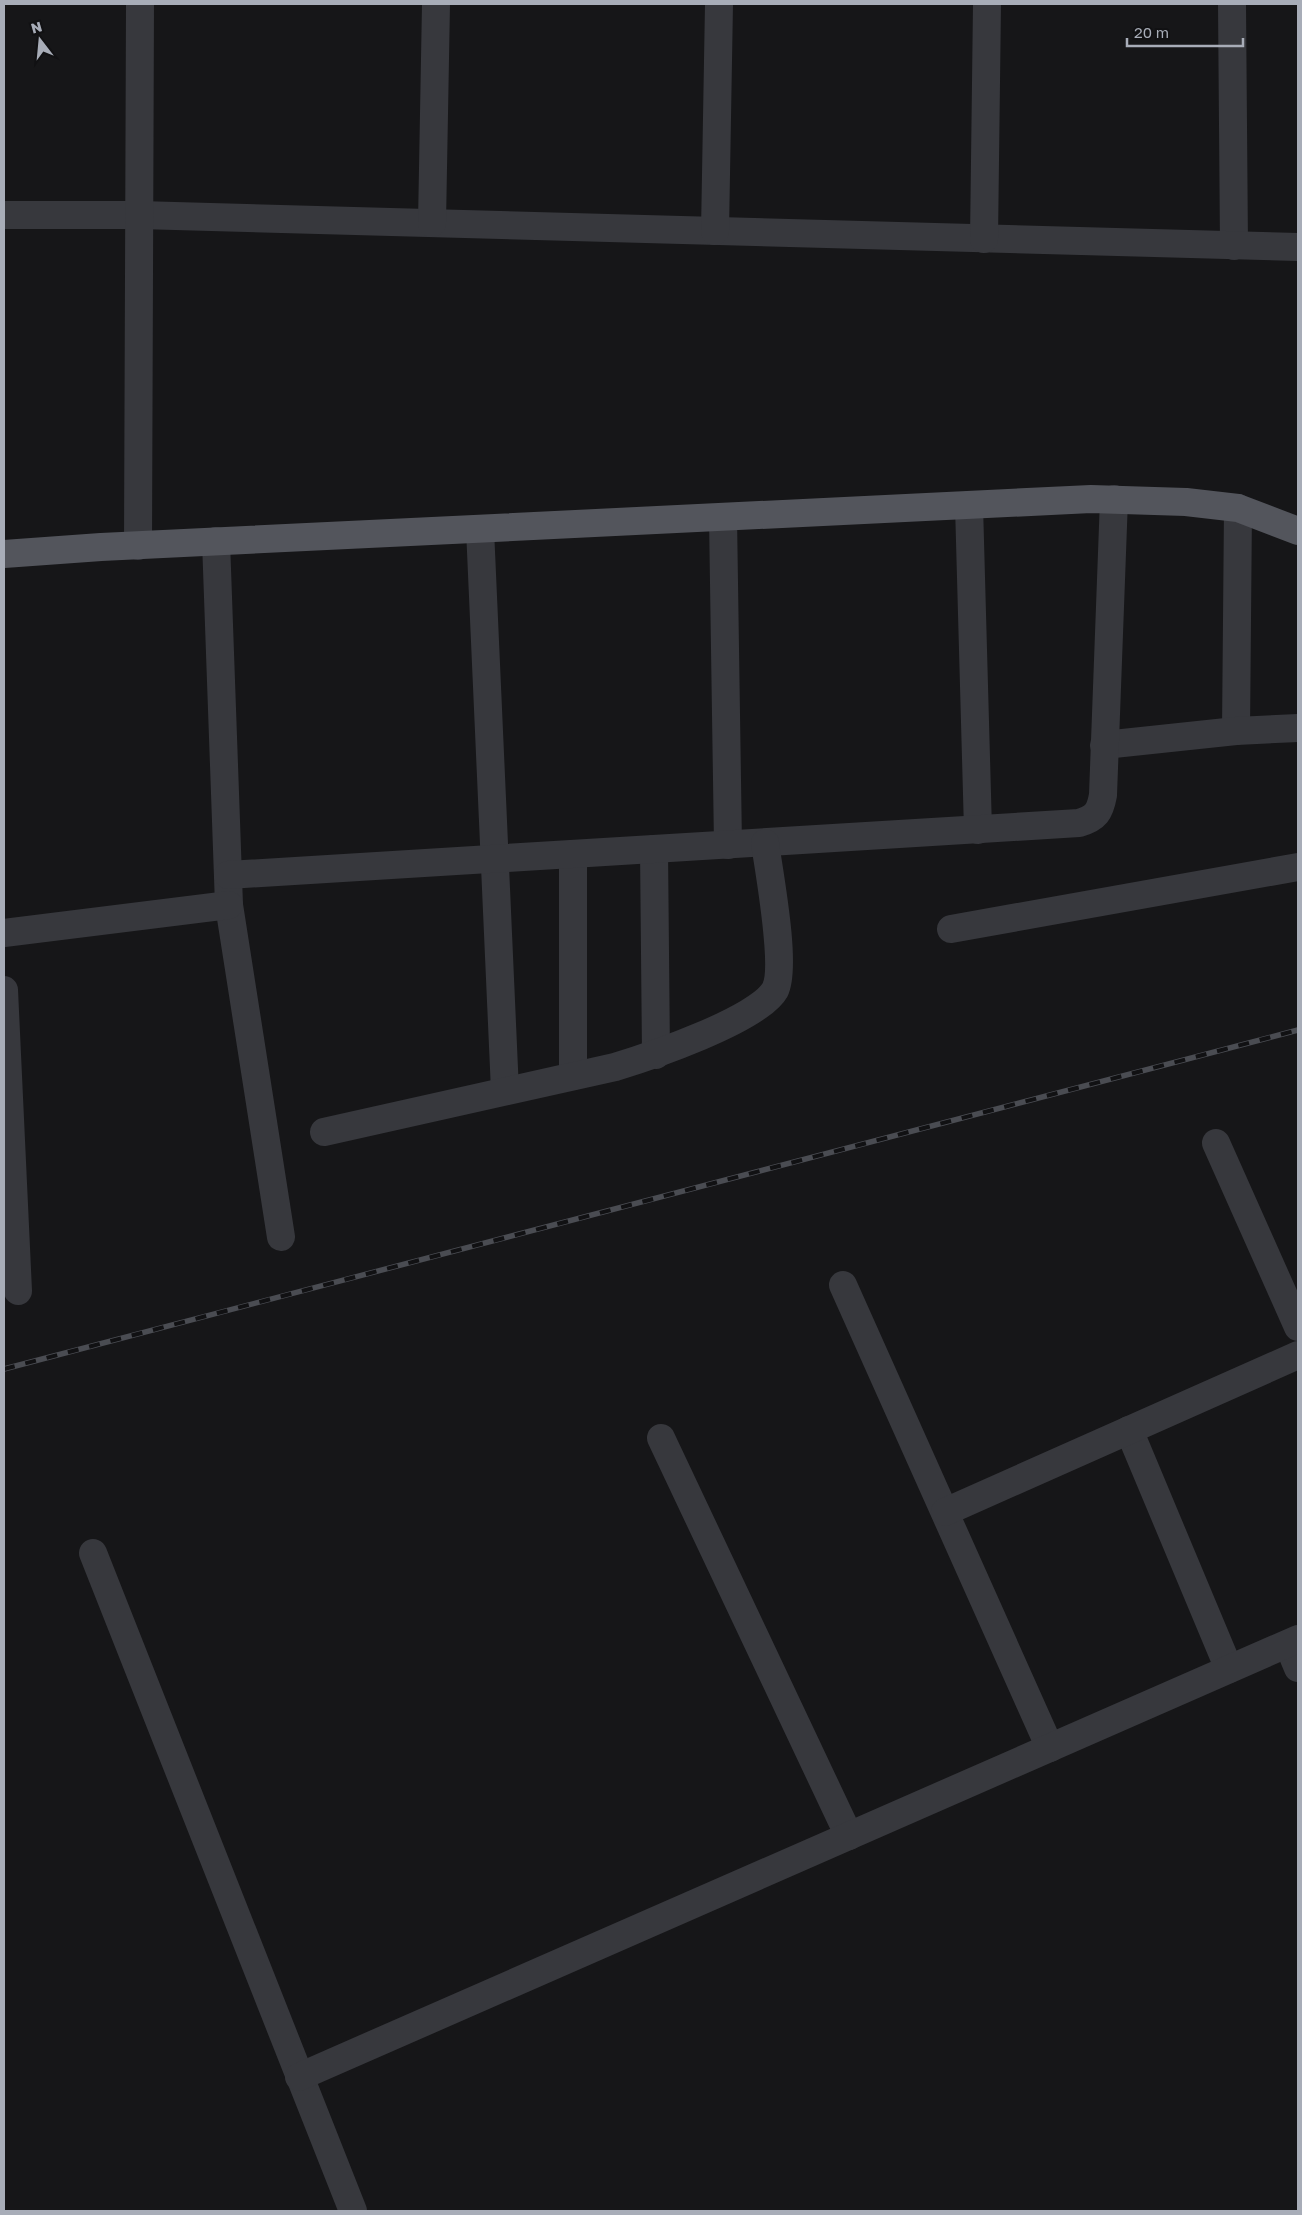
<svg xmlns="http://www.w3.org/2000/svg" width="1302" height="2215" viewBox="0 0 1302 2215" font-family="'Golos Text',sans-serif">
<rect width="100%" height="100%" fill="#161618"/>
<g fill="none" stroke-linecap="round" stroke-linejoin="round">
<g stroke="#37383d" stroke-width="28">
<path d="M1232,4l2,242"/>
<path d="M4,215h135l1159,32"/>
<path d="M432,223l4,-219"/>
<path d="M715,231l4,-227"/>
<path d="M984,239l3,-235"/>
<path d="M969,505l9,325"/>
<path d="M723,517l5,328"/>
<path d="M480,529l25,562"/>
<path d="M216,541l13,364 52,332"/>
<path d="M138,546l2,-542"/>
<path d="M1236,731l2,-223"/>
<path d="M1104,745l132,-14 62,-3"/>
<path d="M654,849l2,206"/>
<path d="M573,854v222"/>
<path d="M228,875l851,-52c17,-5 21,-11 24,-28l11,-296"/>
<path d="M951,929l347,-62"/>
<path d="M4,933l225,-28"/>
<path d="M4,990l14,301"/>
<path d="M324,1132l291,-65c33,-10 143,-47 160,-77 12,-23 -6,-118 -10,-147"/>
<path d="M1216,1143l82,184"/>
<path d="M843,1285l207,463"/>
<path d="M1129,1430l100,239"/>
<path d="M661,1438l188,398"/>
<path d="M945,1512l353,-157"/>
<path d="M93,1553l260,658"/>
<path d="M1288,1644l10,24"/>
<path d="M299,2077l999,-438"/>
</g>
<path stroke="#53555c" stroke-width="28" d="M4,554l97,-7 990,-48 95,3 52,6 60,23"/>
<defs>
<path id="rail" d="M4,1369l1294,-339"/>
</defs>
<use href="#rail" stroke="#4a4c52" stroke-width="5.5"/>
<use href="#rail" stroke="#111113" stroke-width="4" stroke-dasharray="11" stroke-linecap="butt"/>
</g>
<rect width="1302" height="2215" fill="none" stroke="#a8adb8" stroke-width="10"/>
<g transform="translate(40 40) rotate(344)" stroke="#111113" stroke-width="4" paint-order="stroke">
<path d="M0-4L9 19L0 12L-9 19Z" fill="#a8adb8"/>
<text y="-8" font-size="14" font-weight="bold" text-anchor="middle" fill="#a8adb8">N</text>
</g>
<path d="M1127 38v8h116v-8" fill="none" stroke="#a8adb8" stroke-width="2.5"/>
<text x="1134" y="38" font-size="15" fill="#a8adb8" stroke="#111113" stroke-width="4" paint-order="stroke">20 m</text>
</svg>
